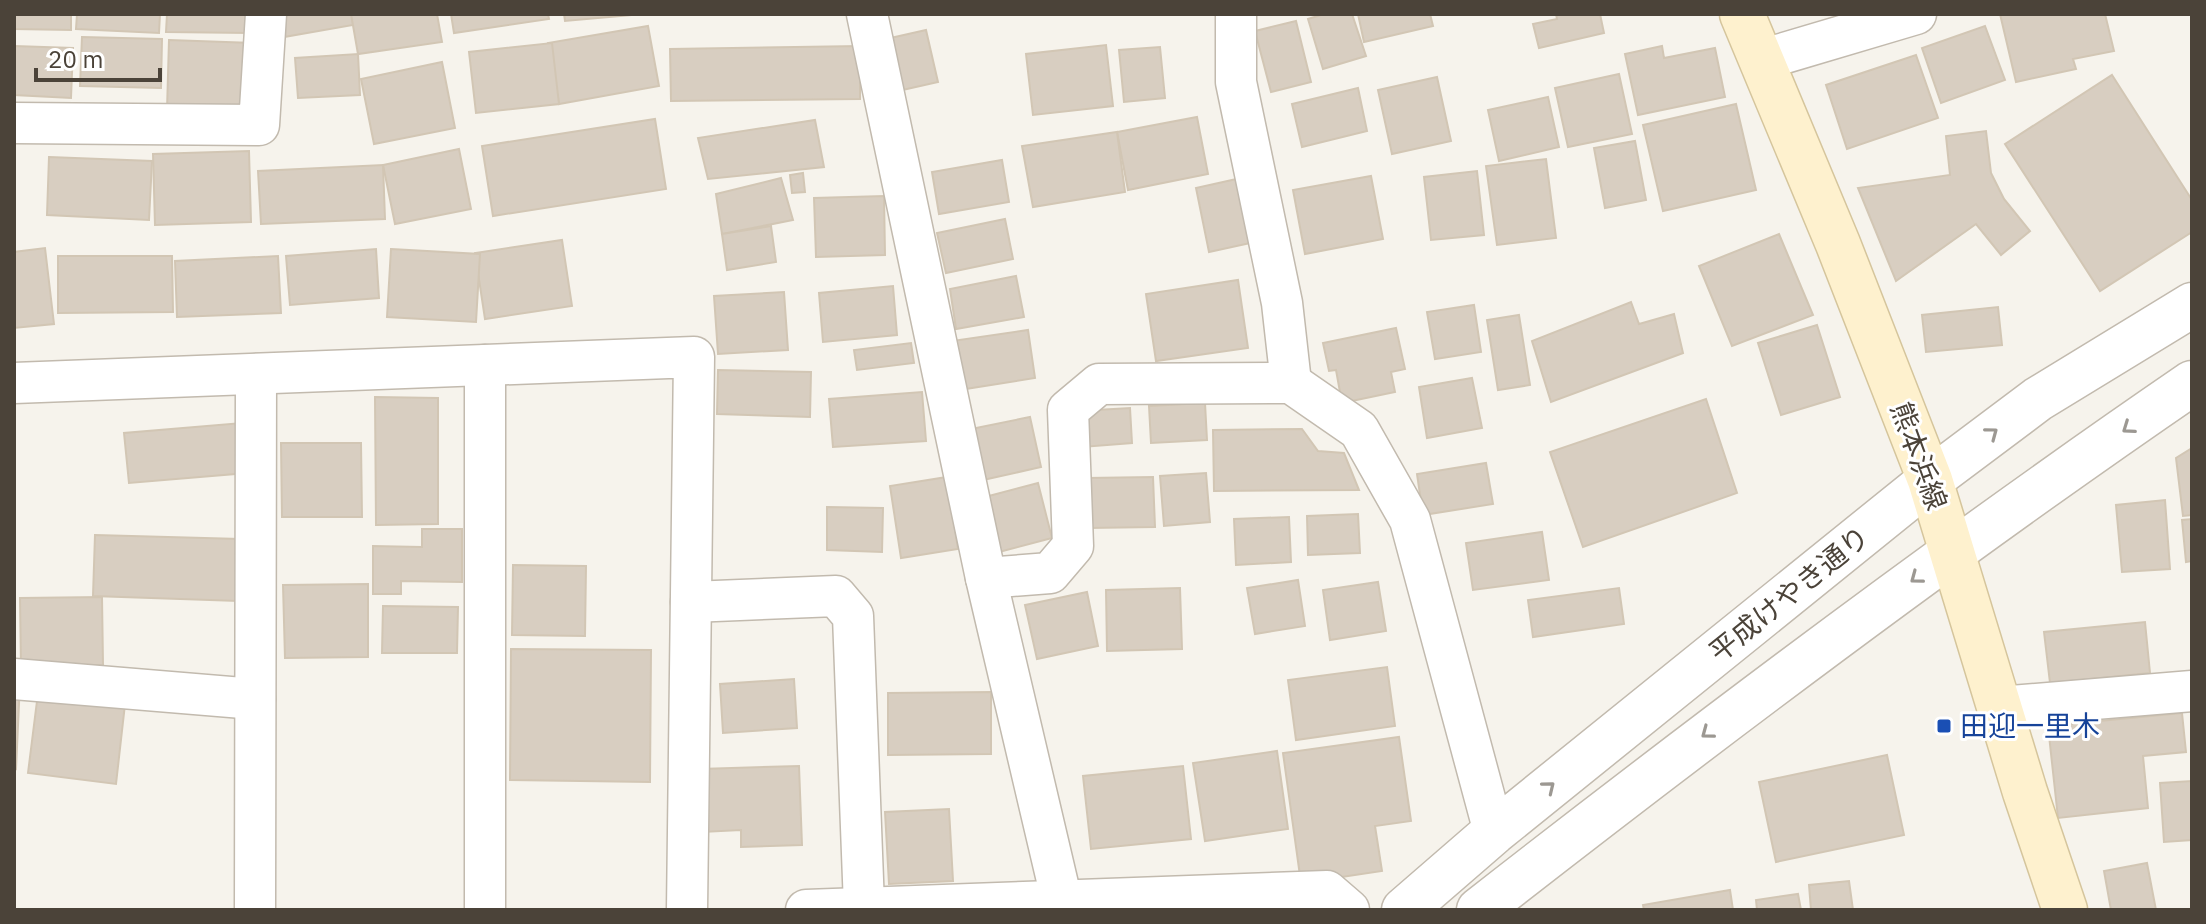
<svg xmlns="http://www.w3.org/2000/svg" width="2206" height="924" viewBox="0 0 2206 924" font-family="'IBM Plex Sans','Noto Sans JP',sans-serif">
<rect width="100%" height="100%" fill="#f6f3ec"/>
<g fill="#d8cec1" stroke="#d2c6b4" stroke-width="2">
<path d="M14,14h57v16l-57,-1z"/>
<path d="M77,14h83l-1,19 -83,-4z"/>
<path d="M167,14h82v19l-83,-1z"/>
<path d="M280,14h72l1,11 -69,12z"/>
<path d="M351,14h86l5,28 -84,12z"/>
<path d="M451,14h97l1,5 -95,14z"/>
<path d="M564,14h79l-78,7z"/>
<path d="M1324,14h28l14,42 -43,13 -15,-50z"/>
<path d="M1358,14h72l3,12 -69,16z"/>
<path d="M1556,14h44l4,19 -65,15 -6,-24 24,-5z"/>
<path d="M2000,14h105l9,37 -41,8 3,10 -60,13z"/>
<path d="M1296,21l15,61 -40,10 -16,-61z"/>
<path d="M648,26l11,60 -100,18 -11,-61z"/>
<path d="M1985,26l20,54 -64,23 -19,-55z"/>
<path d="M926,30l12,52 -40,9 -12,-52z"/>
<path d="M82,37l80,2 -1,49 -81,-2z"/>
<path d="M169,40l84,3 -3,70 -83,-3z"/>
<path d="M552,43l7,61 -83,9 -7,-61z"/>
<path d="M1106,45l7,61 -80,9 -7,-61z"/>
<path d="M14,46l59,2 -2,50 -57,-3z"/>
<path d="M860,46v53l-189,2 -1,-52z"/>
<path d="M1662,46l2,12 51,-10 10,49 -87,18 -13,-61z"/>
<path d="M1160,47l5,51 -41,4 -5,-52z"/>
<path d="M358,54l2,41 -62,3 -3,-40z"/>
<path d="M1916,55l22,63 -91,31 -21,-64z"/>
<path d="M442,62l13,66 -81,16 -13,-65z"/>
<path d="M1619,74l13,60 -64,13 -13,-59z"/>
<path d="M2112,75l80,125v32l-92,59 -95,-147z"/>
<path d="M1437,77l14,64 -59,13 -14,-64z"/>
<path d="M1358,88l9,43 -65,16 -10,-43z"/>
<path d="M1548,97l11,50 -60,14 -11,-51z"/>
<path d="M1736,104l20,86 -93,21 -20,-86z"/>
<path d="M1197,117l11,57 -80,16 -11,-58z"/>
<path d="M655,119l11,70 -173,27 -11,-70z"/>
<path d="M815,120l9,47 -116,12 -10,-41z"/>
<path d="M1986,131l5,42 13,26 26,32 -29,24 -25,-31 -80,57 -38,-93 92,-13 -4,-39z"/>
<path d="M1117,132l8,60 -92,15 -11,-61z"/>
<path d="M1635,141l11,59 -41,8 -11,-60z"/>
<path d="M459,149l12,60 -76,15 -12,-59z"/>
<path d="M249,151l2,71 -96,3 -2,-71z"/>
<path d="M49,157l103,4 -3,59 -102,-5z"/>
<path d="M1546,159l10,79 -59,7 -11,-79z"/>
<path d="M1002,160l7,42 -70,12 -7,-42z"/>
<path d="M383,165l2,54 -124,5 -3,-53z"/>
<path d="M1477,171l7,64 -53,5 -7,-63z"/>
<path d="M803,173l2,19 -13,1 -2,-18z"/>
<path d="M1371,176l12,63 -78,15 -12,-64z"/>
<path d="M781,178l12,42 -71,14 -6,-40z"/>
<path d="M1241,178l14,64 -46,10 -13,-64z"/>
<path d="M884,196l1,59 -69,2 -2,-59z"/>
<path d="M1005,219l8,40 -67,14 -9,-40z"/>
<path d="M771,226l5,36 -49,8 -5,-36z"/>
<path d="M1779,234l34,81 -81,31 -33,-80z"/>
<path d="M562,240l10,66 -87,13 -10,-66z"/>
<path d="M45,248l9,76 -40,4v-76z"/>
<path d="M376,249l3,49 -89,7 -4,-49z"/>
<path d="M391,249l89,5 -4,68 -89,-5z"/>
<path d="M58,256h114l1,56 -115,1z"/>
<path d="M278,256l3,57 -104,4 -2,-56z"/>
<path d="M1016,276l8,41 -68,12 -6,-40z"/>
<path d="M1238,280l10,68 -92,13 -10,-67z"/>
<path d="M893,286l4,49 -74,7 -4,-49z"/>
<path d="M784,292l4,58 -70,4 -4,-58z"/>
<path d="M1631,302l8,22 35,-10 9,39 -132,49 -19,-61z"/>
<path d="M1474,305l7,47 -46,7 -8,-47z"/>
<path d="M1998,307l4,38 -76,7 -4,-37z"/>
<path d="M1519,315l11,70 -32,5 -11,-70z"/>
<path d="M1817,325l23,72 -59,18 -23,-72z"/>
<path d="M1396,328l9,41 -14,3 4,20 -53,11 -6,-33 -7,1 -6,-28z"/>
<path d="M1028,330l7,48 -76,12 -7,-49z"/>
<path d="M911,343l3,20 -57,7 -3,-20z"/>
<path d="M718,370l93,2 -1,45 -93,-3z"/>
<path d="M1472,378l10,50 -55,10 -8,-51z"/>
<path d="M922,392l4,49 -93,6 -4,-48z"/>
<path d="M375,397l63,1v126l-62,1z"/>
<path d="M1706,399l31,94 -154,54 -33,-95z"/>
<path d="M1205,403l2,37 -56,3 -2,-37z"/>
<path d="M1130,408l2,35 -50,4 -3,-36z"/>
<path d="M1030,417l11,50 -58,13 -12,-51z"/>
<path d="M242,423l5,50 -118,10 -5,-50z"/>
<path d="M1302,429l16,22 26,2 15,37 -145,1 -1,-61z"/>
<path d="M281,443h80l1,74h-80z"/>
<path d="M2192,448v67l-9,1 -7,-58z"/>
<path d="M1486,463l7,41 -70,11 -6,-41z"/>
<path d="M1206,473l4,49 -46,4 -4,-50z"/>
<path d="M947,477l11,72 -57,9 -11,-72z"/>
<path d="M1153,477l2,50 -67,1 -1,-50z"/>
<path d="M1038,483l14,55 -53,14 -14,-55z"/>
<path d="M2165,500l5,69 -48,3 -6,-67z"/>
<path d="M827,507l56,1 -1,44 -55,-2z"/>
<path d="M1358,514l2,39 -52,2 -1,-39z"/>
<path d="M1289,517l2,45 -55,3 -2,-46z"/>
<path d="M2192,519v42l-6,1 -4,-42z"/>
<path d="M422,529h40v53l-61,-1v13h-28v-48l49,1z"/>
<path d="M1542,532l7,48 -76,10 -7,-47z"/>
<path d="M95,535l145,4 -2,62 -145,-5z"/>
<path d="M513,565l73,1 -1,70 -73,-1z"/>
<path d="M1298,580l7,46 -50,8 -8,-46z"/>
<path d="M1378,582l8,49 -56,9 -7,-50z"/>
<path d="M368,584v73l-83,1 -2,-73z"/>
<path d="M1180,588l2,61 -75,2 -1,-61z"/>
<path d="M1619,588l5,36 -91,13 -5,-37z"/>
<path d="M1087,592l11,54 -61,13 -12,-54z"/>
<path d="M102,597l1,68 -82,2 -1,-69z"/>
<path d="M383,606l75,1 -1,46h-75z"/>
<path d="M2145,622l5,51 -100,10 -6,-51z"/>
<path d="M511,649l140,1 -1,132 -140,-2z"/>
<path d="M1387,667l8,59 -99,14 -8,-60z"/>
<path d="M794,679l3,49 -74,5 -3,-49z"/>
<path d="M14,681l6,1 -4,87 -2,-1z"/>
<path d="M991,692v62l-103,1v-62z"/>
<path d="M38,693l87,11 -9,80 -88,-11z"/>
<path d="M2182,713l4,39 -43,4 5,52 -90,10 -10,-92z"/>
<path d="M1399,737l12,84 -36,5 7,45 -81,12 -18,-130z"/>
<path d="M1277,751l11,78 -83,12 -12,-78z"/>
<path d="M1887,755l17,80 -128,27 -17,-80z"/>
<path d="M799,766l3,79 -61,2v-17l-39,2 -2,-63z"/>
<path d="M1183,766l8,73 -100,10 -8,-73z"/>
<path d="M2192,781v59l-28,2 -4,-59z"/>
<path d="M949,809l4,72 -64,3 -4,-72z"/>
<path d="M2147,863l9,47h-45l-7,-39z"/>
<path d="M1849,881l4,29h-42l-2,-25z"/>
<path d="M1730,890l3,20h-89l-1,-5z"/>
<path d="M1798,894l3,16h-44l-1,-10z"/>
</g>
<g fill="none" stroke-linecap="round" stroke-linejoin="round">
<defs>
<g id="minor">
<path d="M867,14l119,564 78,332"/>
<path d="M1236,14v68l46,221 9,80"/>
<path d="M1761,60l155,-46"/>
<path d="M14,123l245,2 7,-111"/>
<path d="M14,383l680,-26 -7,553"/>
<path d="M986,578l64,-5 23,-27 -5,-136 31,-26 192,-1 68,47 51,90 84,312"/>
<path d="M691,602l145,-6 17,20 11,290"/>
<path d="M14,679l241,20"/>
<path d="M1999,707l193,-16"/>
<path d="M255,910l1,-536"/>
<path d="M485,910v-545"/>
<path d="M806,910l521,-19 22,19"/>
</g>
<g id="tertiary">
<path d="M1404,910l90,-78 436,-352 108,-81 154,-94"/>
<path d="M1479,910c233,-182 469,-360 713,-527"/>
</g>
<path id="secondary" d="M1742,14l96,230 92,236 95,312 40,118"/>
</defs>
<use href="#minor" stroke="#c2baae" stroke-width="43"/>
<use href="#tertiary" stroke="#c2baae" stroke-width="47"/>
<use href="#secondary" stroke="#d5c59c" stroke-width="47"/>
<use href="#minor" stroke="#fff" stroke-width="40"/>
<use href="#tertiary" stroke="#fff" stroke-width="44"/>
<use href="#secondary" stroke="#fef1ce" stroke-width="44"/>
</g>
<defs><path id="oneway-chevron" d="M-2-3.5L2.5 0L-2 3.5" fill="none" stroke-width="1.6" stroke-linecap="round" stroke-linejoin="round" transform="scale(2)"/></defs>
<g stroke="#9c9892">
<use href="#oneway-chevron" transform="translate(2128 428) rotate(145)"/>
<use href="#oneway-chevron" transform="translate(1992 433) rotate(-37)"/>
<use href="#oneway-chevron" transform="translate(1916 578) rotate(143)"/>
<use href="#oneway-chevron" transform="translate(1707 733) rotate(143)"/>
<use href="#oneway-chevron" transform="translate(1549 787) rotate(-39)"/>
</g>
<rect fill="#1a4fb4" stroke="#fff" stroke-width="3" x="1936" y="718" width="16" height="16" rx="4"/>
<g text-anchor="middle" stroke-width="6" stroke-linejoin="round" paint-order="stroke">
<g font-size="28" fill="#4b4339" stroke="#fff">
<text transform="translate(1919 456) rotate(70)" y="10">熊本浜線</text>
<text transform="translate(1789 594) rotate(-39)" y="10">平成けやき通り</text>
</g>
<g font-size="28" fill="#164399" stroke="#fff" text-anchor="start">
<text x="1960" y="736">田迎一里木</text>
</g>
</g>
<rect width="2206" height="924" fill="none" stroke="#4b4339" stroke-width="32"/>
<path d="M36 68v12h124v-12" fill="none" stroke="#4b4339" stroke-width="4"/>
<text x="48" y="68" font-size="24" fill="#4b4339" stroke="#ffffff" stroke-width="6" paint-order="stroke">20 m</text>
</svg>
